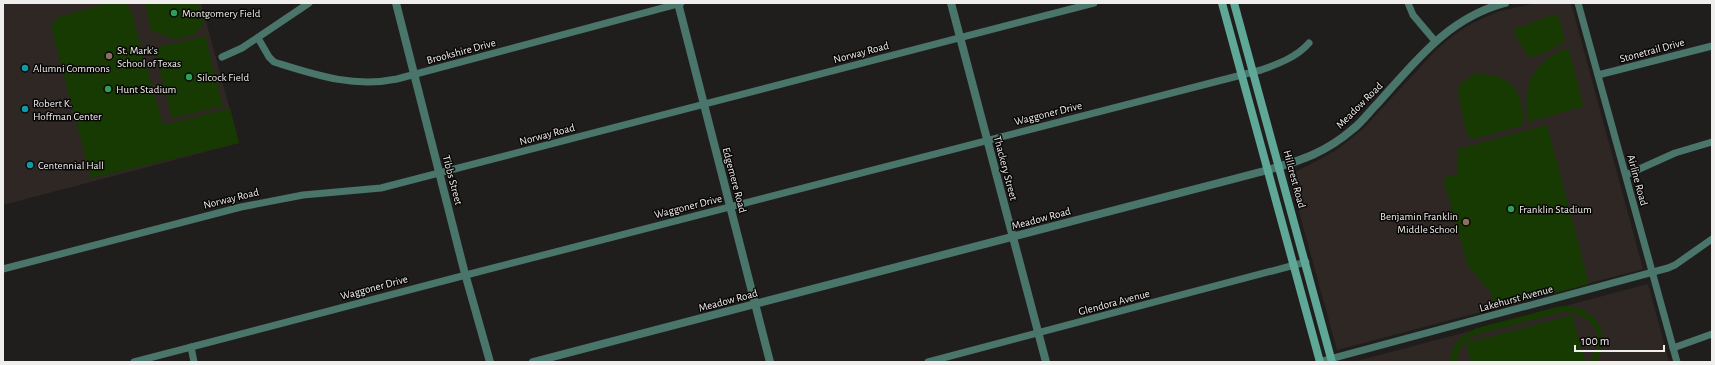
<svg xmlns="http://www.w3.org/2000/svg" width="1715" height="365" viewBox="0 0 1715 365" font-family="'Alegreya Sans',sans-serif">
<rect width="100%" height="100%" fill="#201e1c"/>
<g fill="#2f2723">
<path d="M3,3h198l38,140 -236,62z"/>
<path d="M1536,3h35l72,266 -306,81 -48,-175 30,-15 19,-11 25,-20 73,-79 19,-16 18,-11 24,-11z"/>
<path d="M1648,284l21,78h-316z"/>
</g>
<g fill="#163a02">
<path d="M109,3h15l6,5 33,117 67,-17 9,35 -148,35 -40,-151 4,-7 4,-3z"/>
<path d="M145,3h53l6,21 -10,11 -20,4 -23,-9z"/>
<path d="M1555,14l5,6 5,21 -18,11 -17,5 -8,-10 -9,-17z"/>
<path d="M205,36l18,70 -51,12 -18,-70z"/>
<path d="M1561,50h8l14,54 -2,3 -53,15c-5,-36 1,-53 33,-72z"/>
<path d="M1476,73c8,2 18,1 25,5 19,8 22,28 23,47l-49,14 -7,-2 -10,-42 2,-11z"/>
<path d="M1547,125l42,159 -94,25 -4,-16 -23,-27 -25,-88 14,-4 1,-25z"/>
<path d="M1561,306c34,0 52,25 36,56h-9c22,-23 4,-50 -25,-50l-85,22c-12,6 -20,13 -21,28h-7c1,-18 12,-27 27,-34z"/>
<path d="M1572,315l13,46 -114,1 -5,-19z"/>
</g>
<g fill="none" stroke-linecap="round" stroke-linejoin="round">
<g stroke="#4a756b" stroke-width="7">
<path d="M1408,3l5,12 22,26"/>
<path d="M1578,3l99,359"/>
<path d="M258,38l11,19 5,5c42,13 79,26 123,17l284,-76"/>
<path d="M222,57l20,-9 67,-45"/>
<path d="M1598,75l114,-29"/>
<path d="M1626,175l49,-22 37,-11"/>
<path d="M3,269l238,-62 62,-12 78,-7 713,-185"/>
<path d="M191,347l3,15"/>
<path d="M1673,348l39,-14"/>
<path d="M134,362l332,-87 795,-205c17,-6 36,-13 48,-27"/>
<path d="M928,362l378,-100"/>
<path d="M1319,362l349,-94 7,-3 37,-26"/>
</g>
<g stroke="#4a756b" stroke-width="8">
<path d="M396,3l68,267 26,92"/>
<path d="M678,3l92,359"/>
<path d="M951,3l95,359"/>
<path d="M533,362l735,-192c34,-10 57,-17 85,-41 9,-7 16,-17 25,-26 38,-42 70,-85 127,-100"/>
</g>
<g stroke="#5fa797" stroke-width="8">
<path d="M1222,3l98,359"/>
<path d="M1234,3l98,359"/>
</g>
</g>
<g fill="#2e9e5b" stroke="#090807" stroke-width="1.5">
<circle cx="174" cy="13" r="4"/>
<circle cx="189" cy="77" r="4"/>
<circle cx="108" cy="89" r="4"/>
<circle cx="1511" cy="209" r="4"/>
</g>
<g fill="#8d6e63" stroke="#090807" stroke-width="1.5">
<circle cx="109" cy="56" r="4"/>
<circle cx="1466" cy="222" r="4"/>
</g>
<g fill="#0f9aa8" stroke="#090807" stroke-width="1.5">
<circle cx="25" cy="68" r="4"/>
<circle cx="25" cy="109" r="4"/>
<circle cx="30" cy="165" r="4"/>
</g>
<g text-anchor="middle" stroke-width="3" stroke-linejoin="round" paint-order="stroke">
<g font-size="11" fill="#f0eeed" stroke="#090807" text-anchor="start">
<text x="182" y="17">Montgomery Field</text>
<text x="117" y="54">St. Mark's<tspan x="117" dy="13">School of Texas</tspan></text>
<text x="33" y="72">Alumni Commons</text>
<text x="197" y="81">Silcock Field</text>
<text x="116" y="93">Hunt Stadium</text>
<text x="33" y="107">Robert K.<tspan x="33" dy="13">Hoffman Center</tspan></text>
<text x="38" y="169">Centennial Hall</text>
<text x="1519" y="213">Franklin Stadium</text>
<text x="1458" y="220" text-anchor="end">Benjamin Franklin<tspan x="1458" dy="13">Middle School</tspan></text>
</g>
<g font-size="11" fill="#f0eeed" stroke="#090807">
<text transform="translate(1652 50) rotate(-15)" y="4">Stonetrail Drive</text>
<text transform="translate(461 51) rotate(-15)" y="4">Brookshire Drive</text>
<text transform="translate(861 52) rotate(-15)" y="4">Norway Road</text>
<text transform="translate(1359 105) rotate(-45)" y="4">Meadow Road</text>
<text transform="translate(1048 113) rotate(-14)" y="4">Waggoner Drive</text>
<text transform="translate(547 134) rotate(-15)" y="4">Norway Road</text>
<text transform="translate(1006 168) rotate(75)" y="4">Thackery Street</text>
<text transform="translate(1295 179) rotate(75)" y="4">Hillcrest Road</text>
<text transform="translate(453 180) rotate(75)" y="4">Tibbs Street</text>
<text transform="translate(735 180) rotate(75)" y="4">Edgemere Road</text>
<text transform="translate(1638 180) rotate(75)" y="4">Airline Road</text>
<text transform="translate(231 198) rotate(-14)" y="4">Norway Road</text>
<text transform="translate(688 206) rotate(-14)" y="4">Waggoner Drive</text>
<text transform="translate(1041 218) rotate(-15)" y="4">Meadow Road</text>
<text transform="translate(374 287) rotate(-15)" y="4">Waggoner Drive</text>
<text transform="translate(1516 298) rotate(-15)" y="4">Lakehurst Avenue</text>
<text transform="translate(728 300) rotate(-15)" y="4">Meadow Road</text>
<text transform="translate(1114 302) rotate(-15)" y="4">Glendora Avenue</text>
</g>
</g>
<rect width="1715" height="365" fill="none" stroke="#f0eeed" stroke-width="8"/>
<path d="M1575 345v6h89v-6" fill="none" stroke="#f0eeed" stroke-width="2"/>
<text x="1581" y="345" font-size="12" fill="#f0eeed" stroke="#090807" stroke-width="3" paint-order="stroke">100 m</text>
</svg>
